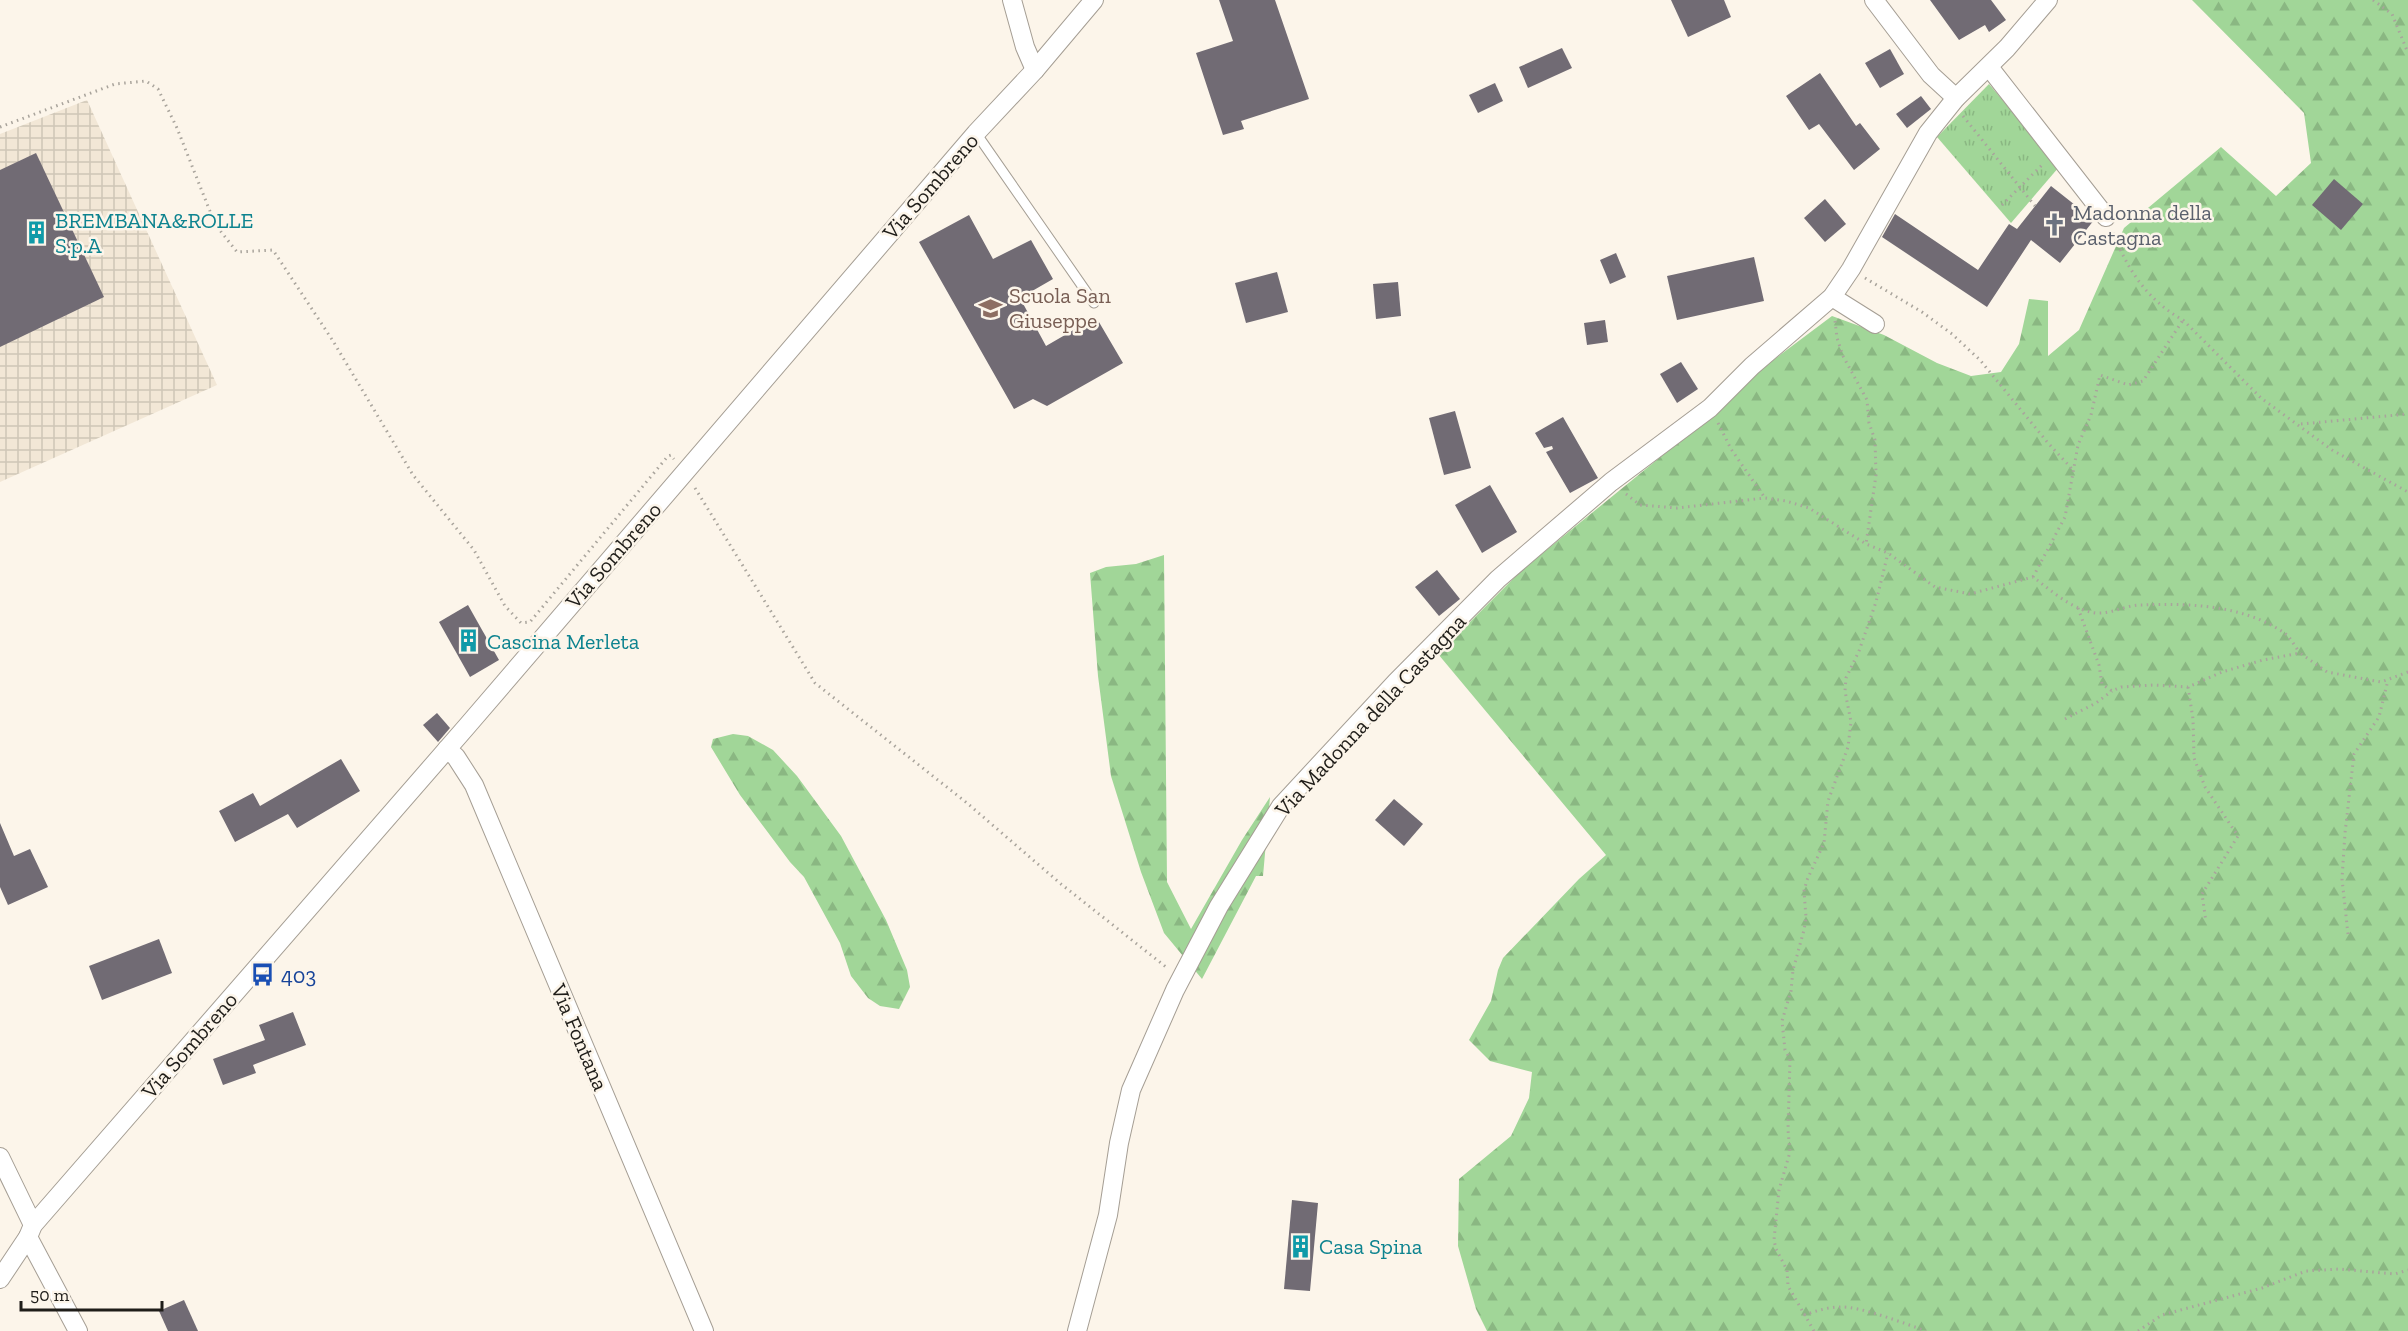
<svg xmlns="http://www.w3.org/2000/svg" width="2408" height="1331" viewBox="0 0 2408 1331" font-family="'Zilla Slab',serif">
<defs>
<pattern id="industrial-grid" width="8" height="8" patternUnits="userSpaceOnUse" patternTransform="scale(1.5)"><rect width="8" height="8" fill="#f2e7d6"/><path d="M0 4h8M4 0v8" fill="none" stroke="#cfc6b7"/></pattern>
<pattern id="forest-firs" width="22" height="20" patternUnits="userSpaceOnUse" patternTransform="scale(1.5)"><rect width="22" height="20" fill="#a1d698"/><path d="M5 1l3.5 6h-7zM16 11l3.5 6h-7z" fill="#8ab782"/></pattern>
<pattern id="park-tufts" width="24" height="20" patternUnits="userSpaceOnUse" patternTransform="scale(1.5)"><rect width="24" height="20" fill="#a1d698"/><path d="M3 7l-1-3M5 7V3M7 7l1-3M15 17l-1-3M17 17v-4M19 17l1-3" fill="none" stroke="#8ab782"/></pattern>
</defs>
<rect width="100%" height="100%" fill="#fcf5ea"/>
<path fill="url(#industrial-grid)" d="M87,100l130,285 -217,97v-348z"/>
<g fill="url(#forest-firs)">
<path d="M2192,0h216v1331h-921l-11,-22 -18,-63 1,-67 52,-43 18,-38 3,-26 -42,-11 -21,-21 22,-39 7,-31 5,-12 76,-79 27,-24 -168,-201 84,-84 136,-111 110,-95 64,-48 52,19 53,28 34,13 30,-4 18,-28 10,-45 19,2v55l31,-26 45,-102 97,-81 55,49 35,-33 -7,-50z"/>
<path d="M1164,555l3,327 24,47 51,-89 28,-43 -7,79h-7l-54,103 -38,-46 -23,-61 -30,-96 -13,-100 -8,-103 16,-6 30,-3z"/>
<path d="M733,734l15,2 25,14 24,26 44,60 45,84 21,50 3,17 -11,22 -19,-3 -12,-8 -17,-22 -11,-33 -36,-66 -14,-15 -50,-67 -29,-48 2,-8z"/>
</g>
<path fill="url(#park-tufts)" d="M1989,84l70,83 -48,56 -74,-86z"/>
<g fill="#716b74">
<path d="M1219,0h56l34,99 -68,22 3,8 -21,6 -27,-82 37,-12z"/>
<path d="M1671,0h53l7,17 -43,20z"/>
<path d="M1930,0h61l15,20 -17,12 -4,-7 -26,15z"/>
<path d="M1562,48l10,20 -44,20 -9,-21z"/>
<path d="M1890,49l14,25 -24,14 -15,-25z"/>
<path d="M1820,73l36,53 4,-3 20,26 -26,21 -35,-46 -10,6 -23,-34z"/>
<path d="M1495,83l8,18 -25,12 -9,-18z"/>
<path d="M1921,96l10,13 -24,19 -11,-14z"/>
<path d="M36,153l68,144 -104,50v-177z"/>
<path d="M2334,179l29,25 -22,26 -29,-25z"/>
<path d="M2051,186l43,34 -34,43 -29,-23 -44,67 -105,-70 13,-23 83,56 31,-46 8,5z"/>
<path d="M1825,199l21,25 -21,18 -21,-24z"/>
<path d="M969,215l24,44 38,-19 22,39 -33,19 26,48 50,-29 27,46 -76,43 -14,-7 -19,10 -95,-167z"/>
<path d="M1616,253l10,24 -16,7 -10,-24z"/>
<path d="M1754,257l10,44 -87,19 -10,-44z"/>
<path d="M1277,272l11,40 -42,11 -11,-40z"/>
<path d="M1398,282l3,34 -25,3 -3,-35z"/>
<path d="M1605,320l3,22 -21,3 -3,-22z"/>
<path d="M1681,362l17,27 -21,14 -17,-29z"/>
<path d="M1455,411l16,57 -27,7 -15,-57z"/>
<path d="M1563,417l35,61 -28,15 -24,-41 7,-3 -1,-3 -8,2 -9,-15z"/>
<path d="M1490,485l27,47 -35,21 -27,-48z"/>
<path d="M1437,570l23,29 -21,17 -24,-29z"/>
<path d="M468,605l31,55 -29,17 -31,-55z"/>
<path d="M437,713l13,15 -12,14 -15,-17z"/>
<path d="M341,759l19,32 -63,37 -9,-14 -53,28 -16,-31 34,-18 7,13z"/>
<path d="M1394,799l29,25 -19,22 -29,-26z"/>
<path d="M0,823l14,33 16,-7 18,38 -40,18 -8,-18z"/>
<path d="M159,939l13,34 -70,27 -13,-34z"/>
<path d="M293,1012l13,33 -53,20 3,8 -33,12 -10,-26 52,-19 -6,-15z"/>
<path d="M1292,1200l26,3 -8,88 -26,-2z"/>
<path d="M184,1300l14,31h-30l-9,-20z"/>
</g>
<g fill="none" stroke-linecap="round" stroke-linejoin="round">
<defs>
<path id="lane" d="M976,133l118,170"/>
<g id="street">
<path d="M1012,0l13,47 10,23"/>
<path d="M1874,0l57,75 25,23"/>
<path d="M1989,67l117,150"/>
<path d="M1832,297l43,27"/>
<path d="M447,749l9,8 18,28 230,546"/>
<path d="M0,1157l33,68"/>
<path d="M28,1237l50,94"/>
<path d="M0,1279l28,-42 5,-12 435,-500 508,-592 59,-63 59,-70"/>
<path d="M1077,1331l31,-116 11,-72 12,-53 44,-100 44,-84 62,-100 115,-124 102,-103 113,-97 99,-74 42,-42 80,-69 19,-28 77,-136 28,-35 51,-50 41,-48"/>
</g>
</defs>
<use href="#lane" stroke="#a59e94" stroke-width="11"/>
<use href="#street" stroke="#a59e94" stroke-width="20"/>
<g stroke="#a9a49c" stroke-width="3" stroke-dasharray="1.5 4.5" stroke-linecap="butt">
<path d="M2373,0l19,14 16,39"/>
<path d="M1963,116l72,90"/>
<path d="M0,127l115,-43 31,-3 12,8 19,39 38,96 22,28 36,-2 60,91 80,134 61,75 31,56 16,17 9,-1 138,-166 3,-1 3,4"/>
<path d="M2002,205l40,-40"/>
<path d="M2113,233c15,37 34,67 70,87l78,78 71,52 76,42"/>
<path d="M1865,278l57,34 30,22 28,26 68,83 25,27"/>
<path d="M1835,321l2,17 6,18 24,44 2,23 6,17 1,35 -10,69"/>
<path d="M1718,423l13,26 34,49"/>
<path d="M2301,424l107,-10"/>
<path d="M695,488l120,195 152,120 94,81 105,83"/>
<path d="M1626,494l14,11 37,3 88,-10 21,3 23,7 57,36 22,9 47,34 35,7 63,-17c19,14 39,33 63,36 16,1 30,-8 45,-8 48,-2 101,0 142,27 7,4 12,15 17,21"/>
<path d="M2033,577l32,-60 13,-72 13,-30 9,-40 28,10 15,-4 40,-61"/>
<path d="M2078,608l21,57 3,19 10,7 9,-4 32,-2 35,2 34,-15 41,-12 37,-7 27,19 54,10 27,-10"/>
<path d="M2188,687l5,32 1,39 11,29 33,49 -36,58 4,28"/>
<path d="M2065,719l31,-16 16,-12"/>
<path d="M2348,934l-6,-55 3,-46 9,-79 25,-37 9,-37"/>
<path d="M1804,1315c12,-4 24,-8 36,-8 20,-1 66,17 86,24"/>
<path d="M1814,1331l-26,-45 -1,-16 -11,-21 -2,-9 5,-50 11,-38 -2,-22 2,-71 -5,-9 -3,-29 9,-30 2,-21 11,-40 2,-13 -2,-26 3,-11 17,-37 4,-42 20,-54 3,-25 -6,-31 1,-13 13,-27 17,-49 12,-49"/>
<path d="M2138,1331l24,-16 100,-27 44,-17 33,-2 56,5 13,-4"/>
</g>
<use href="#lane" stroke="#fff" stroke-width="9"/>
<use href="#street" stroke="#fff" stroke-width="18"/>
</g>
<defs>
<symbol id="church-bare" viewBox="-9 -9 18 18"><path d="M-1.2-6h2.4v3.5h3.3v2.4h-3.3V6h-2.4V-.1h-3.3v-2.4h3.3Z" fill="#6b7280" stroke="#fcf5ea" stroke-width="2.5" paint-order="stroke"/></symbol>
<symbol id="building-bare" viewBox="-9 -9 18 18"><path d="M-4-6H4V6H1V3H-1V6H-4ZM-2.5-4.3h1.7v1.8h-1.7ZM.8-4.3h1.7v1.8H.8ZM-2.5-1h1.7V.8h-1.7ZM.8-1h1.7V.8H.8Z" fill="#0f9aa8" stroke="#fcf5ea" stroke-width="2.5" paint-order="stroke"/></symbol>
<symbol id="school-bare" viewBox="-9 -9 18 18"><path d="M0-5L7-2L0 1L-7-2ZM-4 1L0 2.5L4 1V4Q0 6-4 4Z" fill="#8d6e63" stroke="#fcf5ea" stroke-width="2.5" paint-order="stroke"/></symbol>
<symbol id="bus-bare" viewBox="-9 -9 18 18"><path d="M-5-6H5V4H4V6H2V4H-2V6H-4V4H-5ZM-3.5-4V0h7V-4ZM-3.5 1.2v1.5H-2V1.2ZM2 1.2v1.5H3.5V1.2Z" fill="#1a4fb4" stroke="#fcf5ea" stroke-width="2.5" paint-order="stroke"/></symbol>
</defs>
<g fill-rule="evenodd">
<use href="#church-bare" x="2038" y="208" width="33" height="33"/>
<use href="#building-bare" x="20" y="216" width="33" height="33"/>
<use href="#school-bare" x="974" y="292" width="33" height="33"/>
<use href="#building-bare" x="452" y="624" width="33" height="33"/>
<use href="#bus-bare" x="246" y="958" width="33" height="33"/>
<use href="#building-bare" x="1284" y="1230" width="33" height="33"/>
</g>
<g text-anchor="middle" stroke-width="5" stroke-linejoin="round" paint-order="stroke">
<g font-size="22" fill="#1f1d19" stroke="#fcf5ea">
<text transform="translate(930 186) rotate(-49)" y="8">Via Sombreno</text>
<text transform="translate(613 555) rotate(-49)" y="8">Via Sombreno</text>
<text transform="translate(1370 715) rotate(-47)" y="8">Via Madonna della Castagna</text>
<text transform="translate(580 1037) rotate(67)" y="8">Via Fontana</text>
<text transform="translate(189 1045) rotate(-49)" y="8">Via Sombreno</text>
</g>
<g font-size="22" fill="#5b616d" stroke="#fcf5ea" text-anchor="start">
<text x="2073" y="220">Madonna della<tspan x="2073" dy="25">Castagna</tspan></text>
</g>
<g font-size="22" fill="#0d838f" stroke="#fcf5ea" text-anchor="start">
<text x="55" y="228">BREMBANA&amp;ROLLE<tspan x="55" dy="25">S.p.A</tspan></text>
<text x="487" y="649">Cascina Merleta</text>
<text x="1319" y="1254">Casa Spina</text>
</g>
<g font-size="22" fill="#785e54" stroke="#fcf5ea" text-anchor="start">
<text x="1009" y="303">Scuola San<tspan x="1009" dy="25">Giuseppe</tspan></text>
</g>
<g font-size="22" fill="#164399" stroke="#fcf5ea" text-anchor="start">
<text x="281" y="983">403</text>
</g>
</g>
<path d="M21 1301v9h141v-9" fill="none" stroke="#1f1d19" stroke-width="3"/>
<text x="30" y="1301" font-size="18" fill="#1f1d19" stroke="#fcf5ea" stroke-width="4.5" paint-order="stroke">50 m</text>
</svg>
